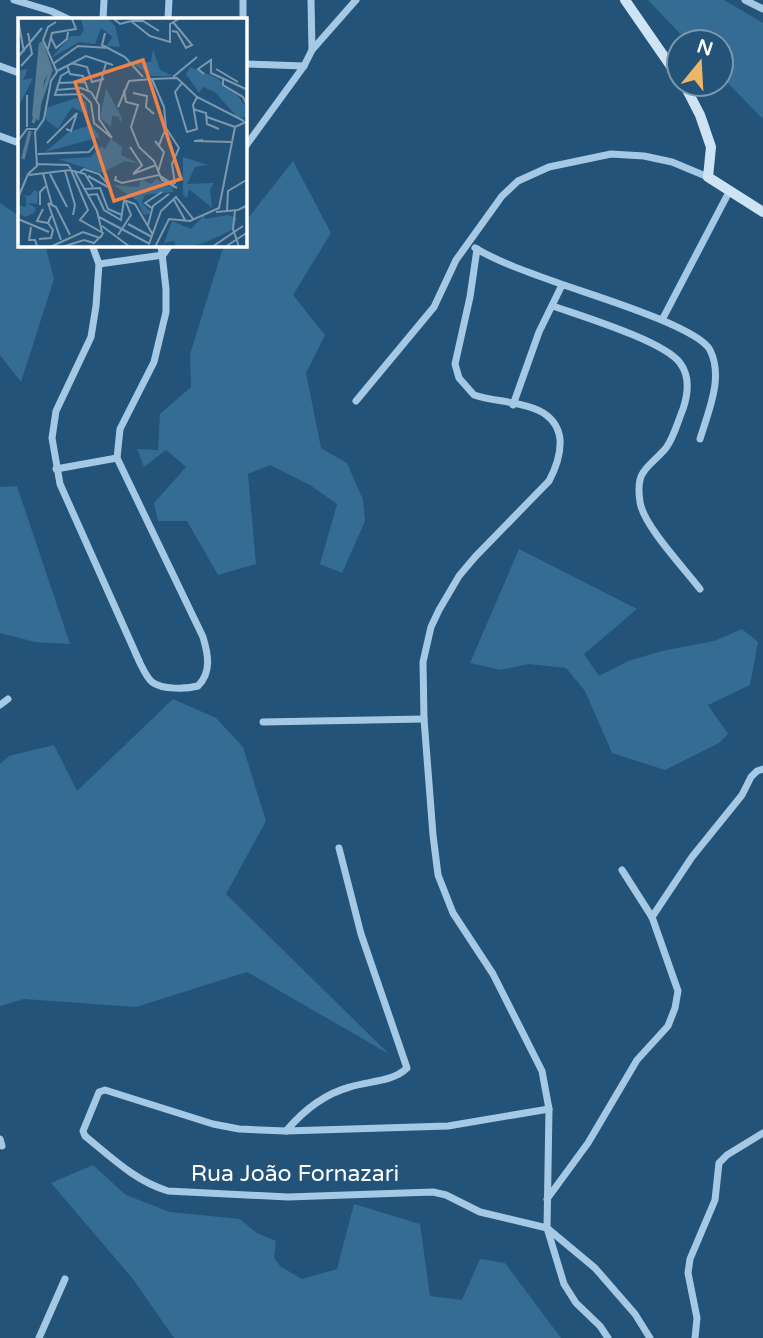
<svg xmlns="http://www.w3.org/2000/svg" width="763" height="1338" viewBox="0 0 763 1338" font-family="'Varela Round',sans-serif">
<rect width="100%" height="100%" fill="#235378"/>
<g fill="#346c93">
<path d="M648,0h76l39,23v96l-42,-43v-34h-33z"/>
<path d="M293,161l38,72 -38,62 32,40 -19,38 15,75 26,15 16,37 2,21 -23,52 -22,-9 17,-60 -27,-19 -40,-20 -22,9 8,90 -38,11 -31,-54h-29l-4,-18 32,-36 -20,-17 -22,17 -7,-18 21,1 2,-36 31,-27 -1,-33 32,-103 5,-6h18v-23z"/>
<path d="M0,203l19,13v29h26l9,34 -33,103 -21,-27z"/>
<path d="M17,486l53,158 -35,-2 -35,-9v-146z"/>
<path d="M519,549l118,60 -53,45 15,22 29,-15 34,-10 52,-10 28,-12 16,13 -8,43 -42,20 20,29 -9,9 -54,27 -53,-17 -27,-62 -19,-23 -38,-4 -28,6 -30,-7z"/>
<path d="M173,699l43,19 27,29 23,74 -40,73 163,160 -142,-82 -111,35 -112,-8 -24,7v-242l9,-8 45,-11 23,46z"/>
<path d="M93,1165l33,30 44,17 70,7 17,14 19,8 -2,17 6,8 22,13 35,-10 17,-65 66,20 10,72 32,4 18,-41 25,4 56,75h-387l-41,-59 -82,-96z"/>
</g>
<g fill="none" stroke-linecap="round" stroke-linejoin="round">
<g stroke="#a5c9e4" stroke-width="7">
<path d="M14,0l37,11 17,8"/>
<path d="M243,0v19"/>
<path d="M311,0l1,50"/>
<path d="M745,0l18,9"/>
<path d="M103,19l1,-19"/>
<path d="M168,19l1,-19"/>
<path d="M245,64l59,2"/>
<path d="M0,66l19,7"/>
<path d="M0,136l19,7"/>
<path d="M245,147l59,-81 8,-16 44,-50"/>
<path d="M92,245l7,19 -3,42 -5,31 -35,74 -4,27 8,46 80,179c3,6 7,15 12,19 10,8 35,7 46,4 14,-14 10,-32 5,-49l-86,-179 3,-29 34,-67 12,-50v-23l-5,-44"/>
<path d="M475,248c25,15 61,27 89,37 28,10 134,42 146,65 14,28 -2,62 -10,89"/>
<path d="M477,249l-7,48 -15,67 4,14 15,17c29,10 81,4 86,44 1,14 -4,29 -11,42l-74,76 -16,19 -20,34 -8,17 -8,35 1,57 9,116 5,40 15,38 40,61 49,97 7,38 -2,119 17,56 12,19 24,23 8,12"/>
<path d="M99,264l64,-9 7,-10"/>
<path d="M553,306c28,10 111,35 127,57 10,13 8,31 3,46 -5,12 -9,28 -17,39 -18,21 -31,21 -26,54 3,23 45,67 60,87"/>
<path d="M662,320l67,-128"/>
<path d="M356,401l78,-94 22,-47 46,-64 16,-15 31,-14 62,-13 33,2 28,6 36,15"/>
<path d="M513,405l26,-73 23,-47"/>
<path d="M56,469l61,-11"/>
<path d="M0,705l8,-6"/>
<path d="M263,722l161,-3"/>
<path d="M339,848l22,86 46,134c-14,14 -39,13 -57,19 -26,7 -47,24 -64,44l162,-5 101,-17"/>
<path d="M652,917l40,-60 50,-62 9,-18 6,-6 6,-2"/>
<path d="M286,1131l-47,-2 -26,-5 -108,-34 -6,2 -16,39 2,5c26,21 50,45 83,55l120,6 145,-5 13,3 34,17 67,16 48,40 40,46 15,24"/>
<path d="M0,1139l2,7"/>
<path d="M547,1199l41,-56 49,-83 31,-34 7,-18 3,-17 -26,-74 -30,-47"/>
<path d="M39,1338l26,-59"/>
<path d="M695,1338l2,-20 -9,-45 2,-14 25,-59 4,-37 8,-8 36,-22"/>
</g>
<g stroke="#cee3f4" stroke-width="10">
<path d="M625,0l54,78"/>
<path d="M684,84l16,31 11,32 -3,30 55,35"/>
</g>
</g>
<g text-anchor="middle" stroke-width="7" stroke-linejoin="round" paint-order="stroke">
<g font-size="23" fill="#fff" stroke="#235378">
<text x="295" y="1181">Rua João Fornazari</text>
</g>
</g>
<g transform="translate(18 18)">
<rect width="229" height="229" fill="#235378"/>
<path d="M63,1h27l7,7 5,21 -14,-1 7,-9 -12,-9 -6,16 -16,-2 -28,16 20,-22h9l4,-6zM135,31l7,21 13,6h-21l-20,-13 19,-1zM172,49l27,11 20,17 10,13v9l-9,1 -23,-26 -12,-5 -4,6 -13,-19zM10,51l-5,11 10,-2 -15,30 1,-38zM88,70l16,30 -2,5 -1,-6 -7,-1 -1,11 -11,-9zM58,80l10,4 2,13 -16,-8 -14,22 -12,-9v-12zM73,107l9,12 -55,15 24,-20zM93,121l11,8 -1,8 19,9 -15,-3 -24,12 -43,-14 33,-2 10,-11 4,3zM165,139l25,8 -13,2 -8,17 27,-1 -4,7 2,18 -23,-19 -2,9 -4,-3zM123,160l10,6 5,-5 17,9v4l-28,3 -3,8 10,10 -8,2 -7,-14 -23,-16 25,2zM16,172l4,2 -1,12 -10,-1 9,5 -2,5 -9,4 -7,-4v-8l8,2v-10l-5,-2 9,1zM186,197l1,4 23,-4 9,3 -5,12 -28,13 -18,4h-10l-2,-6 -10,2 8,-22 19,8z" fill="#346c93"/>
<path d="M21,24l11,29 -6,10 -5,40 -7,-5z" fill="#597c96"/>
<path fill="none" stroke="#597c96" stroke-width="3.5" d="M15,105l18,-53 -10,-28M5,141l7,-28"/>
<path fill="none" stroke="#7b98ae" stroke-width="2" d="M0,1l6,33M96,1l6,5 11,-3 19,15 20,6v-18l9,-5M114,3h11l16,10M154,13l5,1 9,16 6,-3 -19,-23M87,15l-3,12 23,12 18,20M33,20l5,10 11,-9 1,-7M30,31l4,-16 24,-4 -4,-10M0,39l24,-29M53,45l16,4 5,15 12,-3M35,46l25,-18 31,2M49,47l3,9 13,2 5,14M3,48l11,-12 -4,-21M198,51l22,13M39,53l29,-15 27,9M51,53l-8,5 -6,19 27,-1 9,9 3,20 18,15M186,56l-6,-5 13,-9v13l37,17M155,59l24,-20M134,61l25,-1 20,19 47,24M134,61l12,28 2,21 -7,17M205,61v6l20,12 5,10M40,65l27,-1M164,65l-7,9 12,40 10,-3 -4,-24 4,-8M38,72l25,-2 10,4 8,13v14l13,19M106,72l2,12 12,3 -7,22 8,20 15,14 8,19 15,8M115,75l14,3 -1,11 8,7M78,82l10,-37M100,89l11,-26 23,-2M175,91l13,4 1,11 12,5M189,99l28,10M9,109v-32M148,110l13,20 -7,16 3,20M185,122l-9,1 38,1M0,123l9,-12h9M137,123l9,11 -6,20M29,125l30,-30 -6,18 -5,-2M112,129l12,18 -9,9 23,-9M20,136l51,-2 7,-8M19,146l31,1 3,4M53,152l17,40 -8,10 23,13 -3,5M47,153l10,34 -2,10M57,154l22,39 5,21M62,154l4,-3 15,5 9,10M25,155l9,32M32,156l17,33M11,157l41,-5 15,4 8,13M70,158l20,11M98,158l-1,4 7,3 37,-8 15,10M67,171l15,-1 8,21 14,6M70,177l9,-1 7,16 17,10 3,-20M0,180l10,-24 9,-8 -2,-34 9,-13 7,-38 6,-9 -14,-32 5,-13 8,-5M106,182l11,4 18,31M156,182l11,20M30,185l13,37M30,185l8,4 14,28M22,187v-13l6,-6M25,191l-6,12 11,2 3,-7M135,191l-8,-6 17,-11M209,193l1,-20 20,-12M217,193l-2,18 6,18M198,194l22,-2 10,-5M81,199l51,27M0,201l31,13M110,206l24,13M130,207l5,-19 16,-12M84,208l28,21M13,209l-2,13h6l2,6M100,217l13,-20 -6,-15M21,221l12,-1 2,-8 -5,-7M131,226l12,-33 15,-14 18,23M32,229l33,-15 17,6M44,229l22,-7 10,3 5,-5M137,229l14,-28 21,2 29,-13 16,-81 13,-6M194,229l31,-21M207,229l23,-15"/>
<path fill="#ee8249" fill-opacity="0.15" stroke="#ee8249" stroke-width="3.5" d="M125,42l38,119 -67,22 -39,-119z"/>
<rect width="229" height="229" fill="none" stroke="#fff" stroke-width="3.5"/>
</g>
<g transform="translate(700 63) rotate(18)"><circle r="33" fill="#235378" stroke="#7b98ae" stroke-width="2"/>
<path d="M0-5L12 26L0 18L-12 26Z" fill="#eeb668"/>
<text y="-10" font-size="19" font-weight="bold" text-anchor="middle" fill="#ffffff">N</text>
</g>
</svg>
